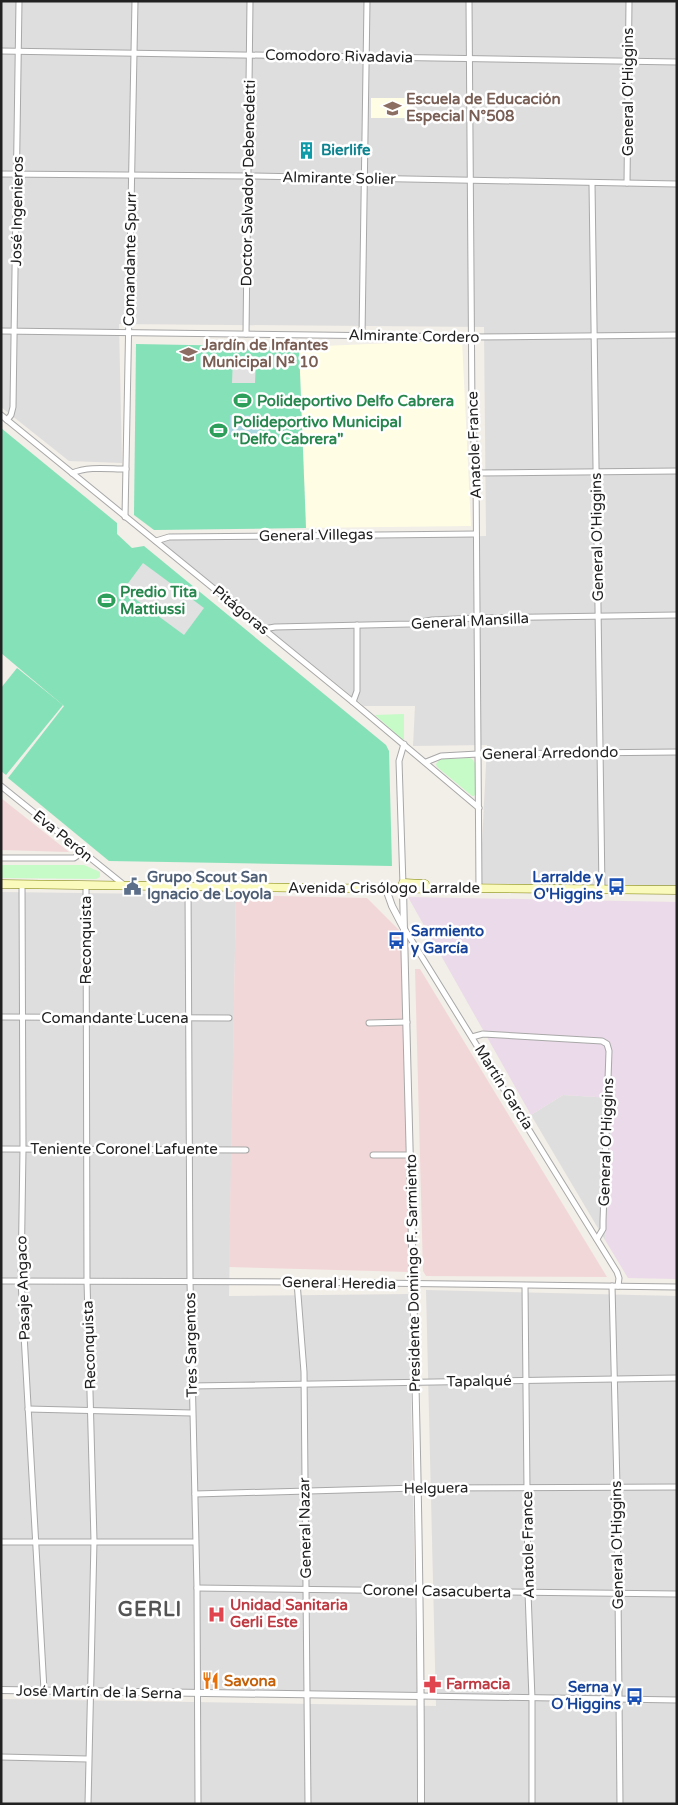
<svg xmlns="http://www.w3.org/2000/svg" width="678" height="1805" viewBox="0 0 678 1805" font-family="'Varela Round',sans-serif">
<rect width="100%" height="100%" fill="#f2eee8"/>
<g fill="#dfdede">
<path d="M1,1h676v889l-197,-7 7,-138 -74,1 2,-40h-51l-206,-166 328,-4 -2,-209 -365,-3 3,139 -53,-2 -68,-54z"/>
<path d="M1,892l235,3 -7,401 180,-2 8,400 -416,-7z"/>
<path d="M563,1095l50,3 -8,142 -74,-125z"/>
<path d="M426,1290l251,6v508h-676v-105l435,7z"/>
</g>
<g fill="#f2d7d8">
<path d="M1,798l68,54 -68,-2z"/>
<path d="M236,895l131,3 41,41 2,333 -181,-5z"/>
<path d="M415,969h5l187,308 -181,-1 -3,-5z"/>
</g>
<path fill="#ebdae9" d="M408,897l269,5v377l-49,-1 -23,-38 8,-142 -50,-3 -32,20z"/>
<g fill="#fffde4">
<rect x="371" y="98" width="42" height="20"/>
<path d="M462,340l9,186 -165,2 -7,-181z"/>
</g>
<g fill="#c6fbc7">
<path d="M404,714v27l-29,-26z"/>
<path d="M470,758l3,2 2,3 1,30 -2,3h-2l-35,-29 -1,-3 4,-5z"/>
<path d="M1,865h83l16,7v5l-4,2 -95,-1z"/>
</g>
<g fill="#85e1b8">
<path d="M136,344l163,3 7,181 -152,2 -20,-15z"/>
<path d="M1,428l116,95v11l15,14 12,-2 242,199 3,6 3,115 -283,-5 -101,-83 56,-72 -63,-53z"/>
<path d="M17,668l46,37 -57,70 -5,-4v-83z"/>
</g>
<g fill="#e1e1e1">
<path d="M233,356l23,1 -1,26h-23z"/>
<path d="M143,563l61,45 -20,27 -61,-45z"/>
</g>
<path fill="#a8d7e0" d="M230,415l30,1 -1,19h-30z"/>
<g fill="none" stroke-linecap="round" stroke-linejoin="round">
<defs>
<g id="minor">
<path d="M469,1l3,411 4,61 3,416"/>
<path d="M1,51l676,11"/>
<path d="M1,174l247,2 429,8"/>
<path d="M627,183l2,-182"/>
<path d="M592,184l10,706"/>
<path d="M1,331l472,6 204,-2"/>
<path d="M246,334l4,-333"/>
<path d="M362,336l5,-335"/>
<path d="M1,415l352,287 126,106"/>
<path d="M7,420l4,-5 2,-8 6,-406"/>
<path d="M72,473c17,-7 36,-4 54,-4"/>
<path d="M476,473l201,-2"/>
<path d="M125,517l10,-516"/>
<path d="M156,541l13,-4 307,-3"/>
<path d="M264,629l11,-2 135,-3 22,-4 46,-2 199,-3"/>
<path d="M353,702l4,-11v-66"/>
<path d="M426,762l15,-6 37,-2 199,-2"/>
<path d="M1,786l123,99"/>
<path d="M1,858h73l9,-6"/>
<path d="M22,885l1,264 -2,132 23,409"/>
<path d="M86,885l1,396 7,260 -6,263"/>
<path d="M403,885l-4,-124 5,-17"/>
<path d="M188,886l2,395 7,307 1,216"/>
<path d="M404,928l213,344 2,6 -1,8"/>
<path d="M1,1017l228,1"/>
<path d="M369,1023l38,-1"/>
<path d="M472,1037l11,-3 119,7 5,3 2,7 -6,170v8l-6,10"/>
<path d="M1,1149l245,1"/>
<path d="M373,1155h38"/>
<path d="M1,1281l296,1 380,5"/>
<path d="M297,1282l7,90 4,432"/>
<path d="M525,1286l3,306 4,107v105"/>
<path d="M612,1286l5,200 3,318"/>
<path d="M191,1386l486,-8"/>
<path d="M28,1409l164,4"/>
<path d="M195,1494l222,-6 260,-1"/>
<path d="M1,1542h194"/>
<path d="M197,1588l480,6"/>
<path d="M421,1696l256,4"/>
<path d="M1,1757l87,2"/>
</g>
<g id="tertiary">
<path d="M386,889l6,17 11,21"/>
<path d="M403,889c7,305 18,610 18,915"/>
<path d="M1,1690l420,6"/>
</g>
<g id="secondary">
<path d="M403,883l22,1"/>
<path d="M1,884l402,5 51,-1 223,2"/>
</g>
</defs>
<use href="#minor" stroke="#a8a8a8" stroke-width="7"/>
<use href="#tertiary" stroke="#a8a8a8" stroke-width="8"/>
<use href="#secondary" stroke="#797e03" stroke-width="9"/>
<use href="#minor" stroke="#fff" stroke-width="5"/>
<use href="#tertiary" stroke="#fff" stroke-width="6"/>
<use href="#secondary" stroke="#fbfabd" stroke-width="8"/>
</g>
<defs>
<symbol id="school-bare" viewBox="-9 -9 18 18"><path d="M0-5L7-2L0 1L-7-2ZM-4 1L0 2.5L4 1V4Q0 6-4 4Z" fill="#8d6e63" stroke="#fff" stroke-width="2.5" paint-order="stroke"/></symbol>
<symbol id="building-bare" viewBox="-9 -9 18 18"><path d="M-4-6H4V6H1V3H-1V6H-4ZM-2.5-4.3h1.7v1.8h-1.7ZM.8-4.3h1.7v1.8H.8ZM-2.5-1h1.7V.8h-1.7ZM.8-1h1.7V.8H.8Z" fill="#0f9aa8" stroke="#fff" stroke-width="2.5" paint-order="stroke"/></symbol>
<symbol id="stadium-bare" viewBox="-9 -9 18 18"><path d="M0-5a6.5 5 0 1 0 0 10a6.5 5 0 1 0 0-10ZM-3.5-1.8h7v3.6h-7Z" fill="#2e9e5b" stroke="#fff" stroke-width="2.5" paint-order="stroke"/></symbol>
<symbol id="civic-bare" viewBox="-9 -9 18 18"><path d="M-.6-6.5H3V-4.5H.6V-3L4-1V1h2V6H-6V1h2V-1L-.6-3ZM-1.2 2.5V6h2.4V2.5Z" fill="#5c6f8a" stroke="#fff" stroke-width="2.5" paint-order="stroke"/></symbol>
<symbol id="bus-bare" viewBox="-9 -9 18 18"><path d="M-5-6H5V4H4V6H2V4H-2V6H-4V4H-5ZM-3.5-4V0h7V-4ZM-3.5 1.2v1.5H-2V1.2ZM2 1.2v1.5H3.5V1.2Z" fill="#1a4fb4" stroke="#fff" stroke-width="2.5" paint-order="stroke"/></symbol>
<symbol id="hospital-bare" viewBox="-9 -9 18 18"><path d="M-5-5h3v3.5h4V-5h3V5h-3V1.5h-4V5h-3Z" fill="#e0444e" stroke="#fff" stroke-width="2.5" paint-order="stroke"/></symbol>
<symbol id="restaurant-bare" viewBox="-9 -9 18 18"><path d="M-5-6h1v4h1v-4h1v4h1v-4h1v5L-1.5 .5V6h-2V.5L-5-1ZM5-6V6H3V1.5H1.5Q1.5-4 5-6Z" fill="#e8710a" stroke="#fff" stroke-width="2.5" paint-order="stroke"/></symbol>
<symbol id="pharmacy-bare" viewBox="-9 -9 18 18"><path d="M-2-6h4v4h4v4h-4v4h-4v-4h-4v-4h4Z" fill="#e0444e" stroke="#fff" stroke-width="2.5" paint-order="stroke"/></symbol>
</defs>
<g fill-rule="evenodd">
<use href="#school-bare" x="380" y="96" width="25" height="25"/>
<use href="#building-bare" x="294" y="138" width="25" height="25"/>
<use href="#school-bare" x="176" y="342" width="25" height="25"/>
<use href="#stadium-bare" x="230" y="388" width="25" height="25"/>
<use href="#stadium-bare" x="206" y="418" width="25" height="25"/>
<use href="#stadium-bare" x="94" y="588" width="25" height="25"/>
<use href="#civic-bare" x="120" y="874" width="25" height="25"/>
<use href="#bus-bare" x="604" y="874" width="25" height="25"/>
<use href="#bus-bare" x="384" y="928" width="25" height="25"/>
<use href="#hospital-bare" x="204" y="1602" width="25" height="25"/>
<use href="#restaurant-bare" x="198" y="1668" width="25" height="25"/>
<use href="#pharmacy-bare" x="420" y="1672" width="25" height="25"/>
<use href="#bus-bare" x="622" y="1684" width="25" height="25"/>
</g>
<g text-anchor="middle" stroke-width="5" stroke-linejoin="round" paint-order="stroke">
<g font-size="15" fill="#212121" stroke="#fff">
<text transform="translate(339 56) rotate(1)" y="5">Comodoro Rivadavia</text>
<text transform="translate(628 92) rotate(-90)" y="5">General O'Higgins</text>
<text transform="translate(339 178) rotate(1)" y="5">Almirante Solier</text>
<text transform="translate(248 183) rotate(-89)" y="5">Doctor Salvador Debenedetti</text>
<text transform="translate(17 211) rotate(-89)" y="5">José Ingenieros</text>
<text transform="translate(130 259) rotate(-89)" y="5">Comandante Spurr</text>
<text transform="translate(414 336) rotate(1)" y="5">Almirante Cordero</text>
<text transform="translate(474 445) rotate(-92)" y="5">Anatole France</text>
<text transform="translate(316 535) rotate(-1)" y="5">General Villegas</text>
<text transform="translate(597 537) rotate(-91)" y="5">General O'Higgins</text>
<text transform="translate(241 610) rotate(39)" y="5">Pitágoras</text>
<text transform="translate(470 621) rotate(-3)" y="5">General Mansilla</text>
<text transform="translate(550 753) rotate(-1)" y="5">General Arredondo</text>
<text transform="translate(63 836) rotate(39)" y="5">Eva Perón</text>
<text x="384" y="893">Avenida Crisólogo Larralde</text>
<text transform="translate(86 940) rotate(-90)" y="5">Reconquista</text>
<text x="115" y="1023">Comandante Lucena</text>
<text transform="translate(504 1087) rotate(58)" y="5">Martín García</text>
<text transform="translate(606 1142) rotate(-88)" y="5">General O'Higgins</text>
<text x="124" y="1154">Teniente Coronel Lafuente</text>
<text transform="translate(413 1273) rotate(-91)" y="5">Presidente Domingo F. Sarmiento</text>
<text transform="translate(339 1283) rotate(1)" y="5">General Heredia</text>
<text transform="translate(23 1288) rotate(-92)" y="5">Pasaje Angaco</text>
<text transform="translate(89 1345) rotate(-92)" y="5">Reconquista</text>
<text transform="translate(191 1345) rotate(-91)" y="5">Tres Sargentos</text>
<text transform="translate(479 1381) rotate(-1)" y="5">Tapalqué</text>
<text transform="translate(436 1488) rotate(-1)" y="5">Helguera</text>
<text transform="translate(305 1528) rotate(-91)" y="5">General Nazar</text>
<text transform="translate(528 1545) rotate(-91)" y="5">Anatole France</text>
<text transform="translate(617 1545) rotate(-91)" y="5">General O'Higgins</text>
<text transform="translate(437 1591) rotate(1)" y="5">Coronel Casacuberta</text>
<text transform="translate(99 1692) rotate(1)" y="5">José Martín de la Serna</text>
</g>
<g font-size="15" font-weight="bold" fill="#785e54" stroke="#fff" text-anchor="start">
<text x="406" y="104">Escuela de Educación<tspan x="406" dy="17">Especial N°508</tspan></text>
<text x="202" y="350">Jardín de Infantes<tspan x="202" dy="17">Municipal Nº 10</tspan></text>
</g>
<g font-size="15" font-weight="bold" fill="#0d838f" stroke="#fff" text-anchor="start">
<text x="321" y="155">Bierlife</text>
</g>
<g font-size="15" font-weight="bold" fill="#27864d" stroke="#fff" text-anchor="start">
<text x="257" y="406">Polideportivo Delfo Cabrera</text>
<text x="233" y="427">Polideportivo Municipal<tspan x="233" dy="17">"Delfo Cabrera"</tspan></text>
<text x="120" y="597">Predio Tita<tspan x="120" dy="17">Mattiussi</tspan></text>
</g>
<g font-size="15" font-weight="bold" fill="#4e5e75" stroke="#fff" text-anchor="start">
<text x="147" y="882">Grupo Scout San<tspan x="147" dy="17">Ignacio de Loyola</tspan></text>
</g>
<g font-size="15" font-weight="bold" fill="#164399" stroke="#fff" text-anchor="end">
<text x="603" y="882">Larralde y<tspan x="603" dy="17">O'Higgins</tspan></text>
<text x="411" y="936" text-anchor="start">Sarmiento<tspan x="411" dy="17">y García</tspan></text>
<text x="621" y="1692">Serna y<tspan x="621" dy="17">O´Higgins</tspan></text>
</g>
<g font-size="15" font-weight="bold" fill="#be3a42" stroke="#fff" text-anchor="start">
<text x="230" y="1610">Unidad Sanitaria<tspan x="230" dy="17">Gerli Este</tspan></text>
<text x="446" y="1689">Farmacia</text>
</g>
<g font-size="15" font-weight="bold" fill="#c56008" stroke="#fff" text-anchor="start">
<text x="224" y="1686">Savona</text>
</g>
<g font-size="20" font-weight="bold" letter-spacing="1" fill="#545454" stroke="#fff">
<text x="150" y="1616">GERLI</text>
</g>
</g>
<rect width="678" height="1805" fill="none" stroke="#212121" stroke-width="5"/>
</svg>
